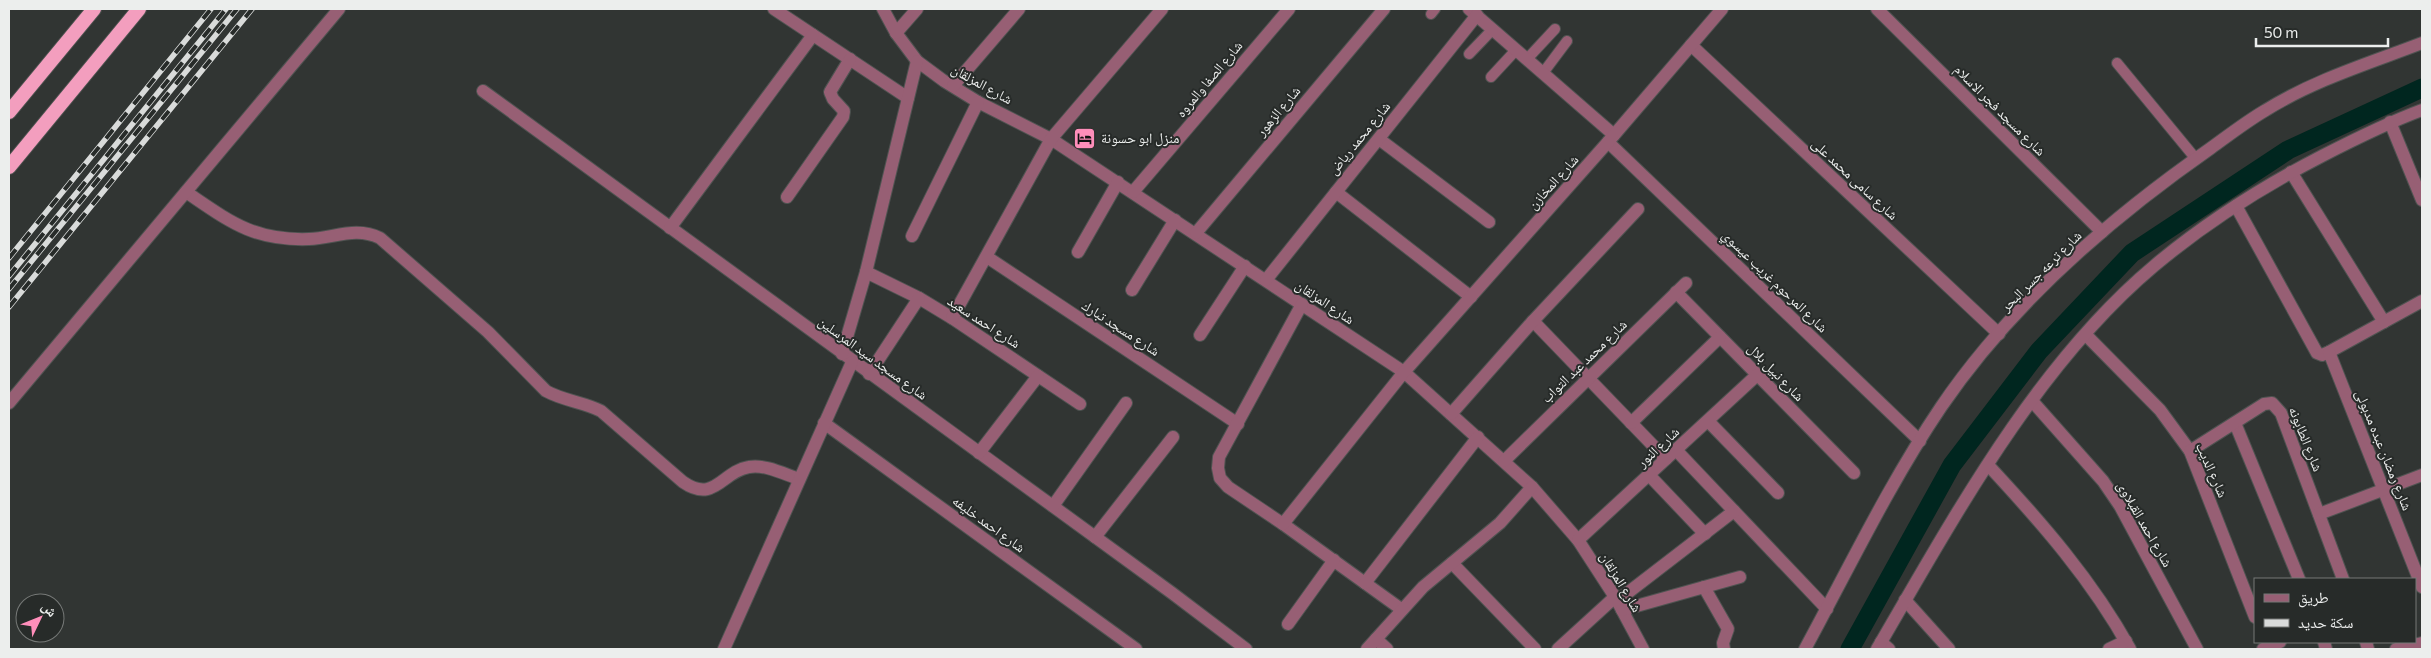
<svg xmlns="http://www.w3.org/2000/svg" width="2431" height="658" viewBox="0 0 2431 658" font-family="Commissioner,'Noto Naskh Arabic',sans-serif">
<rect width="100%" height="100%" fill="#313533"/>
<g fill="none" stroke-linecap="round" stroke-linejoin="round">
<path stroke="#00261f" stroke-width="19" d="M1850,649l102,-184 87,-114 93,-98 156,-103 134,-62"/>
<defs>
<g id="service">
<path d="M1431,14l4,-5"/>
<path d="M1469,54l24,-25"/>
<path d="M1527,59l28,-30"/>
<path d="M2117,63l79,96"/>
<path d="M1543,73l24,-32"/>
<path d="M1491,77l25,-27"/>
</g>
<g id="minor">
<path d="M774,9l134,89"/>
<path d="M883,9l13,24 21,28 27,20 34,21 73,37 353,233 128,115 46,53 37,57 28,52"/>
<path d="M1469,9l145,126"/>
<path d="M1877,9l225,223"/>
<path d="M896,33l21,-24"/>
<path d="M1691,45l308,289"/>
<path d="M953,86l66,-77"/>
<path d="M483,91l689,502 74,56"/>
<path d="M2390,122l32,78"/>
<path d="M1379,139l110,83"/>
<path d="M1608,142l312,299"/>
<path d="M2291,172l93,150"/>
<path d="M186,192c43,29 67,49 123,47 25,-1 47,-13 71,-1l108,94 58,59c18,10 38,11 55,20l82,71c32,22 39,-11 66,-15 16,-3 35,7 50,12"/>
<path d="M1133,192l156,-183"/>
<path d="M1336,192l135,105"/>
<path d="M787,197l56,-80 1,-6 -11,-12 -3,-7 20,-33"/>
<path d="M2236,206l81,147 5,2 7,-3 93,-51"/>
<path d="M670,228l143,-193"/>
<path d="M1196,233l188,-224"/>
<path d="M912,236l66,-134"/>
<path d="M1078,252l40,-70"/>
<path d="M987,257l251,167"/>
<path d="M866,272l53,26 33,20 128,86"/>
<path d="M1266,280l211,-265"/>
<path d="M1132,290l43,-70"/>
<path d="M1676,292l178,181"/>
<path d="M1302,304l-83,153 -1,11 2,10 8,9 55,37 118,85"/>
<path d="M952,318l99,-179 111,-130"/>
<path d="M1533,321l133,138"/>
<path d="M1200,335l45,-69"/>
<path d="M2086,335l74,75 30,41 65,166"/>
<path d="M2329,352l93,235"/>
<path d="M842,354l24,-82 51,-211"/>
<path d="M869,374l50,-76"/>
<path d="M2033,402l70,79 17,25 77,143"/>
<path d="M9,403l330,-394"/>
<path d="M1451,414l82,-93 105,-112"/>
<path d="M1708,421l70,72"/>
<path d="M824,423l312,226"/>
<path d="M1631,423l89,-86"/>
<path d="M2235,423l64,156"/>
<path d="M1676,450l151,159"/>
<path d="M2190,451l74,-47 8,-1 9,10 62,166"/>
<path d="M979,453l59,-77"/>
<path d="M1504,461l182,-178"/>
<path d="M1988,465c53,57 104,115 142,184"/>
<path d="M1649,475l56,59"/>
<path d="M1053,506l73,-103"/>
<path d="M2319,514l103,-39"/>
<path d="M1283,524l121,-152 204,-230 114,-133"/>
<path d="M1095,537l78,-100"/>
<path d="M1578,540l179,-165"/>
<path d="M1452,563l83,86"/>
<path d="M1365,583l113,-146"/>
<path d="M1704,587l24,42 -5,14 1,6"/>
<path d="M1905,600l44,49"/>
<path d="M1617,601l117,-90"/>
<path d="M1622,610l118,-33"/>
<path d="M1288,624l46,-64"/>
<path d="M1376,639l11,10"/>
<path d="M1881,642l8,7"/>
<path d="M2324,642l2,7"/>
<path d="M2366,642l2,7"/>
<path d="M724,649l128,-287"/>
<path d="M1367,649l56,-62 77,-64 32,-36"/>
<path d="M1558,649l57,-52"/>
<path d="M1805,649c44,-81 84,-165 136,-242 70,-103 168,-188 270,-259 18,-13 36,-27 55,-38 48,-30 104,-47 156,-67"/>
<path d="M2109,649l17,-8"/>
<path d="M2263,649l17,-7"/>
<path d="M2396,649l26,-6"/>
</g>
<path id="tertiary" d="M1877,649c76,-130 159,-284 277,-383 51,-43 108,-79 168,-110 33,-17 65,-33 100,-46"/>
<g id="trunk">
<path d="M9,112l85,-103"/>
<path d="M9,167l130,-158"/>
</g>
</defs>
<use href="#service" stroke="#4f5351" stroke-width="12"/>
<use href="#minor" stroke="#4f5351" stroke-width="14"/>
<use href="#tertiary" stroke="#4f5351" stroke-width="14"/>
<use href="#trunk" stroke="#4f5351" stroke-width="16"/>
<use href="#service" stroke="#975f74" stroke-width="10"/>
<use href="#minor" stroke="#975f74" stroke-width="12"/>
<use href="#tertiary" stroke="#975f74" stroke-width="12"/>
<use href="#trunk" stroke="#f39ebe" stroke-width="14"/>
<defs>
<g id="rail">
<path d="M9,258l202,-249"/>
<path d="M9,276l217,-267"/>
<path d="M9,289l228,-280"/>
<path d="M9,307l243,-298"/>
</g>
</defs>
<use href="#rail" stroke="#d9dbda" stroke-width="5.5"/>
<use href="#rail" stroke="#272b29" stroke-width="4" stroke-dasharray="11" stroke-linecap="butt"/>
</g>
<defs>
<symbol id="hotel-square" viewBox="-11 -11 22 22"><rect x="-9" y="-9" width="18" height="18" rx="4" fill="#ff8eba" stroke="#272b29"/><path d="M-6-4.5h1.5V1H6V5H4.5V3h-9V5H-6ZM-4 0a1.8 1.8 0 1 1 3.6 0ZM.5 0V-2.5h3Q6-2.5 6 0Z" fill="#111"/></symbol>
</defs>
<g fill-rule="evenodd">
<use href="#hotel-square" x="1072" y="126" width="25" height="25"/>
</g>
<g text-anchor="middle" stroke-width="4" stroke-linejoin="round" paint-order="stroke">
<g font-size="14" fill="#eceeed" stroke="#272b29">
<text transform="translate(1209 79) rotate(-50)" y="5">شارع الصفا والمروه</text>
<text transform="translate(982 84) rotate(29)" y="5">شارع المزلقان</text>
<text transform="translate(2000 110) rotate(45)" y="5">شارع مسجد فجر الاسلام</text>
<text transform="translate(1278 111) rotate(-50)" y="5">شارع الزهور</text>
<text transform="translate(1359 138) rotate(-51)" y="5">شارع محمد رياض</text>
<text transform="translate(1855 179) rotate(43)" y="5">شارع سامى محمد على</text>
<text transform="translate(1553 182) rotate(-48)" y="5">شارع المخازن</text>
<text transform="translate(2041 271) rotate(-45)" y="5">شارع ترعه جسر البحر</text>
<text transform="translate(1775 281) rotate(44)" y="5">شارع المرحوم غريب عيسوي</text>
<text transform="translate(1325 302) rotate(34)" y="5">شارع المزلقان</text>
<text transform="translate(984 322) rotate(33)" y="5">شارع احمد سعيد</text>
<text transform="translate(1121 328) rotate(33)" y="5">شارع مسجد تبارك</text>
<text transform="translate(873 358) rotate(36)" y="5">شارع مسجد سيد المرسلين</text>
<text transform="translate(1584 361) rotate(-44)" y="5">شارع محمد عبد التواب</text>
<text transform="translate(1776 372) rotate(46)" y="5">شارع نبيل بلال</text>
<text transform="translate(2306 439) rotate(68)" y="5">شارع الطابونه</text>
<text transform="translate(1658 447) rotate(-43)" y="5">شارع النور</text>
<text transform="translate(2384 450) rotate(68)" y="5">شارع رمضان عبده مدبولى</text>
<text transform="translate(2212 470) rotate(66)" y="5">شارع الديب</text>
<text transform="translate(989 524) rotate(36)" y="5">شارع احمد خليفه</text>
<text transform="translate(2145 524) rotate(60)" y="5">شارع احمد القبلاوى</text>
<text transform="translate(1621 582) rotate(59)" y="5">شارع المزلقان</text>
</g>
<g font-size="14" fill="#eceeed" stroke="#272b29" text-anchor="start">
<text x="1101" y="143">منزل ابو حسونة</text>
</g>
</g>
<rect width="2431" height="658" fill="none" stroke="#eceeed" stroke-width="20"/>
<rect x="2254" y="578" width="162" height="65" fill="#272b29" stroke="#767977"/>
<rect x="2264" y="594" width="25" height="8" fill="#975f74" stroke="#767977"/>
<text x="2298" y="603" font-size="15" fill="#eceeed">طريق</text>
<rect x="2264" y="619" width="25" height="8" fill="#d9dbda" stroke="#767977"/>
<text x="2298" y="628" font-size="15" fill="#eceeed">سكة حديد</text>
<g transform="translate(40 618) rotate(47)"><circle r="24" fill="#272b29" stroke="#767977"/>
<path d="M0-4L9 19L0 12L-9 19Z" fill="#ff8eba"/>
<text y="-8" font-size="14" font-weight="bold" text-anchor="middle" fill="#eceeed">ش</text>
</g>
<path d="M2256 38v8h132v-8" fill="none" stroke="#eceeed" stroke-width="2.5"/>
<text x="2264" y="38" font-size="15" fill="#eceeed" stroke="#272b29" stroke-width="4" paint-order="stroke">50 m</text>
</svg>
